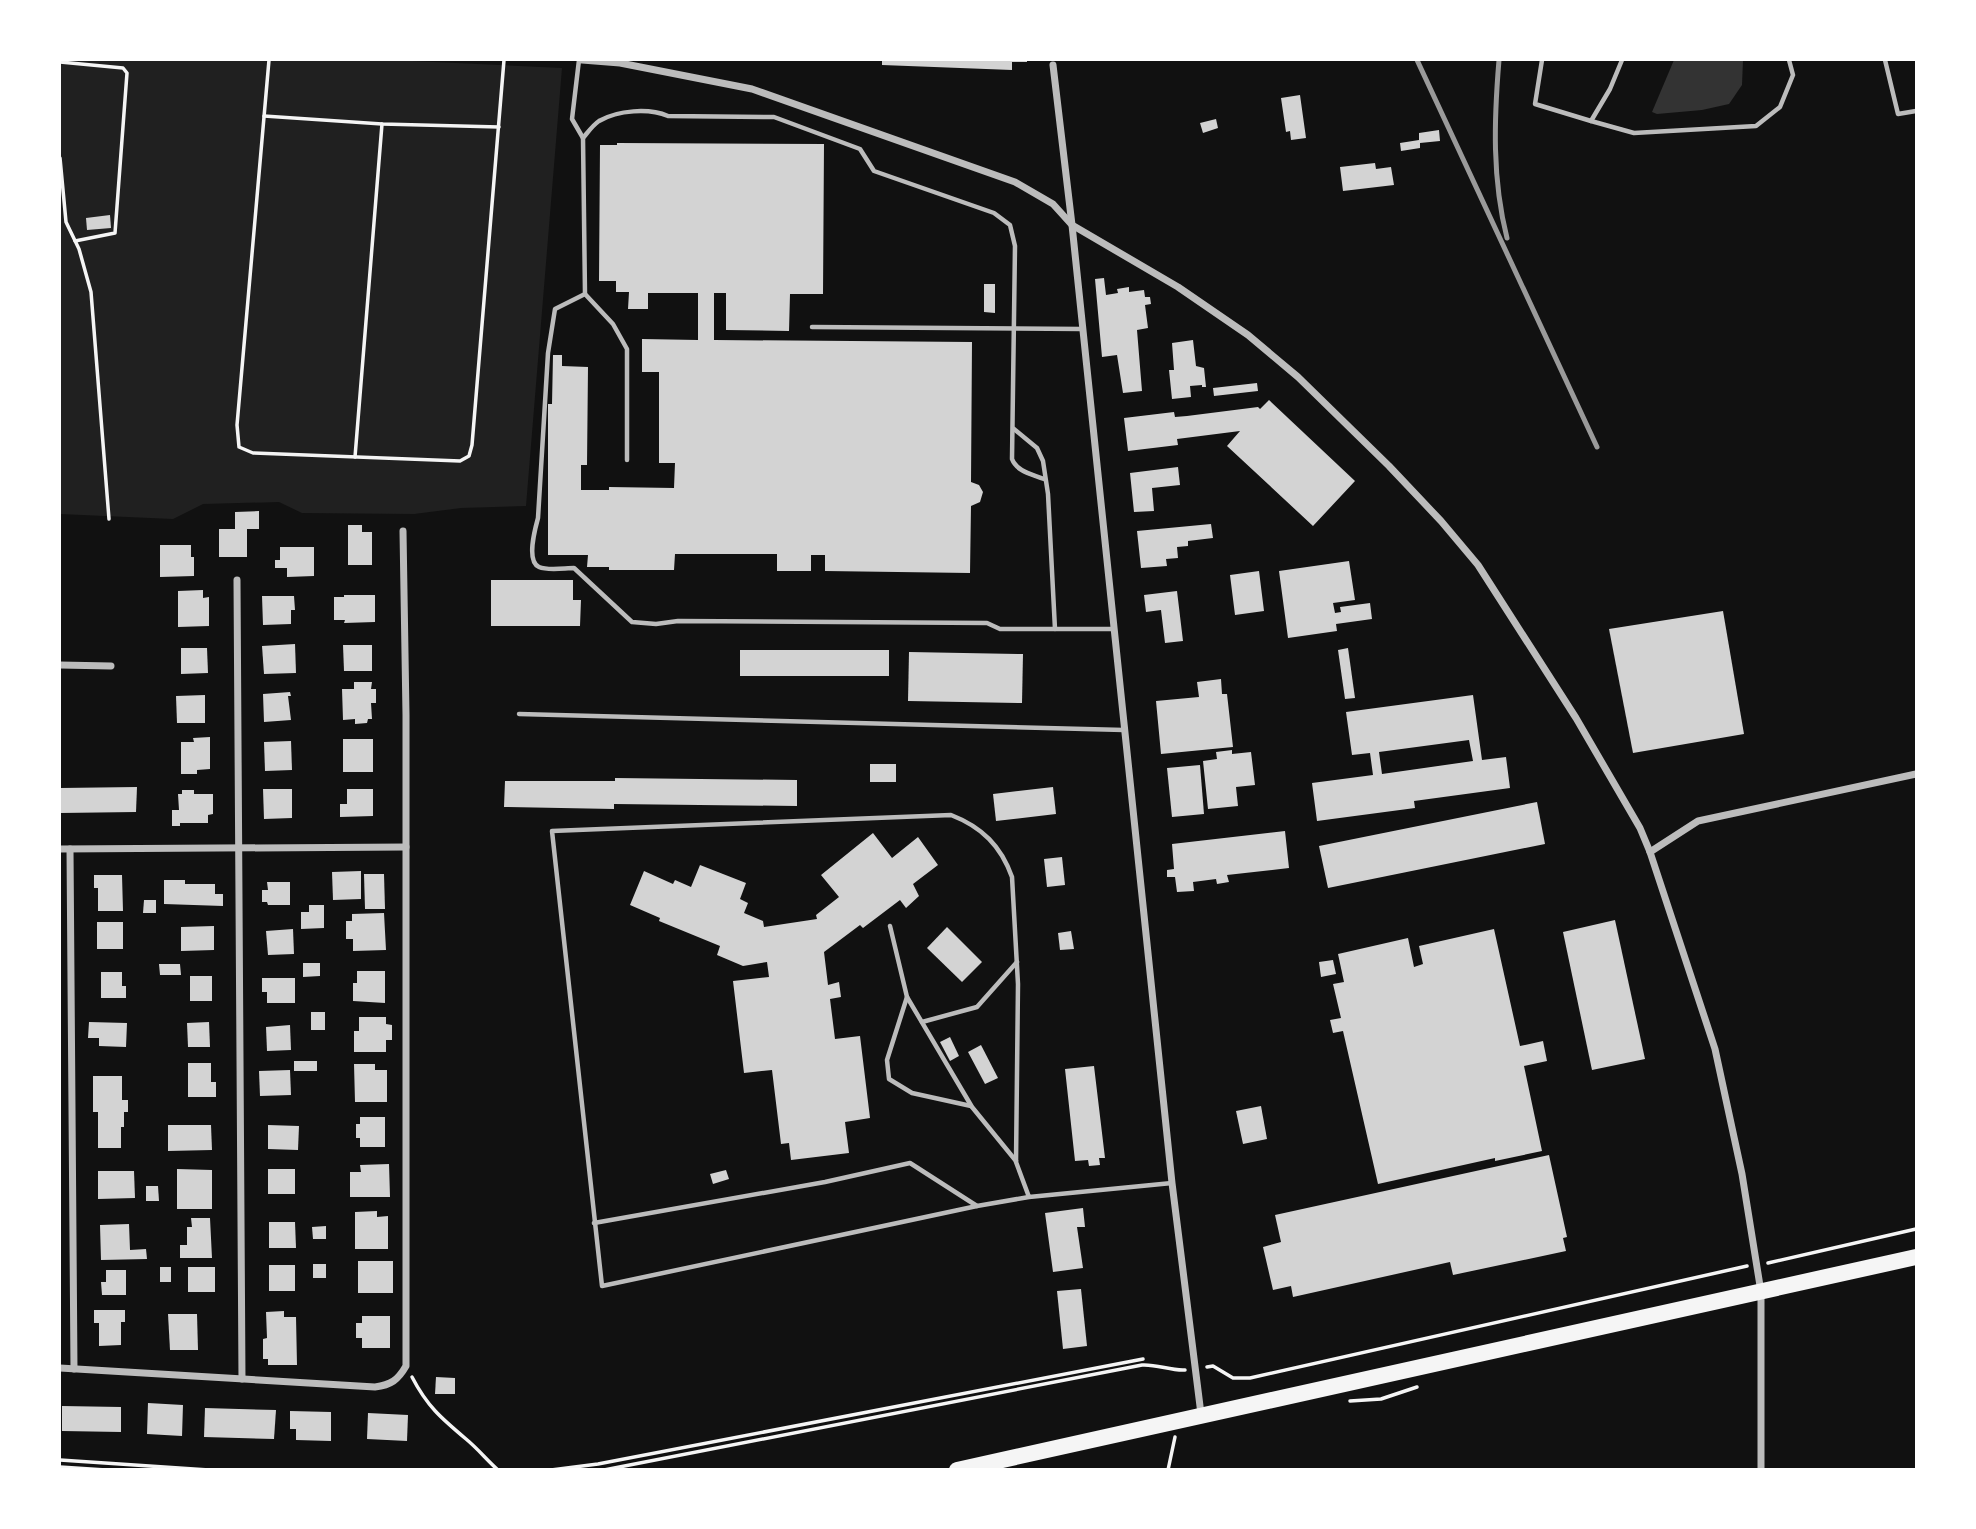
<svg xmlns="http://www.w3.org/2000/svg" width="1976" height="1529" viewBox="0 0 1976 1529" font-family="Roboto,sans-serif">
<rect width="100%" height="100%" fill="#111"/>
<path fill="#202020" d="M60,60h331l171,8 -36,438 -65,2 -47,6 -112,-1 -23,-11 -76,2 -30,15 -113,-5z"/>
<path fill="#333" d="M1674,60h69l-1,25 -13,19 -27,6 -45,4 -5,-2z"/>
<g fill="#d3d3d3" fill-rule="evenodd">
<path d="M882,60h145v2h-15v8l-130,-5z"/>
<path d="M1300,95l6,43 -15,2 -1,-9 -4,1 -5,-34z"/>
<path d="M1216,119l2,9 -15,5 -3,-10z"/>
<path d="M1439,130l1,11 -20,2v5l-19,3 -1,-8 19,-3v-7z"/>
<path d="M617,143l207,1 -1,150h-33l-1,37 -63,-1v-37h-12v47l258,2 -1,140 8,3 4,7 -3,10 -9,4 -1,67 -145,-2v-16h-14v16h-34v-17h-102l-1,16h-65v-3h-22l1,-12h-40v-151h4l1,-49h9v11l26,1 -1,98h-6v25h28v-3l65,1 1,-25h-16v-91h-17v-33l56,1v-47h-50v16h-20l1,-17h-13v-11h-17l1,-136h17z"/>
<path d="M1375,163l1,6 15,-2 3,18 -51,6 -3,-24z"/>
<path d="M110,215l1,13 -24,2 -1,-12z"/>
<path d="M1104,278l2,17 12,-2 -1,-4 12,-2v5l15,-2 1,7h5l1,7 -6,1 3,23 -11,2 5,61 -19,2 -6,-38 -15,2 -7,-78z"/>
<path d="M984,284h11v29l-11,-1z"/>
<path d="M1193,340l3,26 8,2 2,19h-4v-2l-12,1 1,11 -19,2 -3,-29h5l-2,-27z"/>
<path d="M1257,383l1,8 -44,5 -1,-8z"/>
<path d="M1269,400l86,81 -42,45 -86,-80 13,-15 -63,8 1,6 -50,6 -4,-33 50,-6 1,5 12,-1 71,-9 2,2z"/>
<path d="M1178,467l2,18 -28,3 2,23 -20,1 -4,-39z"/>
<path d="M259,511v18h-12v28h-28v-28h16v-17z"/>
<path d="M1211,524l2,14 -25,3v5l-11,1 1,11 -12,1 1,7 -26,2 -4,-37z"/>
<path d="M348,525h14v7h10v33h-24z"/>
<path d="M160,545h31v12h3v19l-34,1z"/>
<path d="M280,547h34v29l-27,1v-9h-12v-8h5z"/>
<path d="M1349,561l6,39 -22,3 2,10 6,-1 -1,-5 30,-4 2,16 -36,5 1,7 -49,7 -9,-67z"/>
<path d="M1259,571l5,40 -29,4 -5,-40z"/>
<path d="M491,580h82v20h8l-1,26h-89z"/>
<path d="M203,590v8l6,-1v29l-31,1v-36z"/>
<path d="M1177,591l6,50 -18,2 -4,-33 -15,2 -2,-17z"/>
<path d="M344,595h31v27l-31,1 1,-3h-11v-23h10z"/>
<path d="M262,596h32l1,14h-4v14l-28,1z"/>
<path d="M1723,611l21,123 -111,19 -24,-124z"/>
<path d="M295,644l1,29 -32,1 -2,-28z"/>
<path d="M343,645h29v26h-28z"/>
<path d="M181,648h26l1,25 -27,1z"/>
<path d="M1348,648l7,50 -10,1 -7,-49z"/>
<rect x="740" y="650" width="149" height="26"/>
<path d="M909,652l114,2 -1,49 -114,-2z"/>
<path d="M1221,679l1,15h5l6,53 -72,7 -5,-53 43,-4 -2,-15z"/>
<path d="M354,682h18l-1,7h5v14h-5l1,16h-4l-1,4 -12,1v-5l-12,1 -1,-31h12z"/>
<path d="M290,692l1,4h-3l3,24 -27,2 -1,-28z"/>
<path d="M205,695v28h-28l-1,-27z"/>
<path d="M1473,695l9,65 24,-3 4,31 -96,13 1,7 -98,13 -5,-38 61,-8 -3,-22 -18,2 -6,-43zM1469,740l4,21 -91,13 -3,-22z"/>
<path d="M210,737v32l-13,1v4h-16v-32h13l-1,-4z"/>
<rect x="343" y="739" width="30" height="33"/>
<path d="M291,741l1,29 -27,1 -1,-29z"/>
<path d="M1232,750v4l19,-2 4,33 -19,2 2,19 -30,3 -5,-48 14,-2 -1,-7z"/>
<rect x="870" y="764" width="26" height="18"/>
<path d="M1200,765l4,49 -32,3 -5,-49z"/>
<path d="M615,778l182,2v26l-183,-2v5l-110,-2 1,-26h110z"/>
<path d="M137,787l-1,25 -76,1v-25z"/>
<path d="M1053,787l3,27 -60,7 -3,-27z"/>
<path d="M263,789h29v29l-28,1z"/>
<path d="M347,789h26v27l-33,1v-13h7z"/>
<path d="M182,790h12v4h19v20l-5,1v8h-28v3h-8v-16h7l-1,-16h4z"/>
<path d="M1537,802l8,42 -217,44 -9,-42z"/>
<path d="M1285,831l4,37 -62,7 2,7 -12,2 -1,-5 -23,3 1,9 -17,1 -2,-15h-8v-7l7,-1 -2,-25z"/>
<path d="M873,833l19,25 26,-21 20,28 -25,19 6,12 -13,12 -6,-8 -37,28 -3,-3 -36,27 4,33 11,-3 2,15 -11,2 5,40 25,-3 10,82 -25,4 4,31 -58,7 -2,-17 -8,1 -9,-74 -28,3 -11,-92 36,-4 -2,-15 -24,4 -26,-11 3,-9 -61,-25 1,-3 -30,-13 14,-34 29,13 2,-4 16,7 9,-22 46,18 -6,16 8,4 -4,10 19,8 1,6 53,-8 -1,-4 23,-18 -18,-22z"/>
<path d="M1062,857l3,28 -18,2 -3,-28z"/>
<path d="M361,871v28l-28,1 -1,-28z"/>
<path d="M364,874h20l1,35h-20z"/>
<path d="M94,875h28l1,36h-25v-23h-4z"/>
<path d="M164,880h21v4h30v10h8v12l-59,-2z"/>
<path d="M267,882h23v23h-22l-1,-3h-5v-12h6z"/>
<path d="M144,900h12v13h-13z"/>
<path d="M309,905h15v23l-23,1v-17h8z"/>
<path d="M384,913l2,37 -33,1v-12h-7v-18h6v-7z"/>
<path d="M1615,920l30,139 -53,11 -29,-138z"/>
<rect x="97" y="922" width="26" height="27"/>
<path d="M214,926v24l-33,1v-24z"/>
<path d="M947,927l35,35 -20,20 -35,-34z"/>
<path d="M293,929l1,25 -26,1 -2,-24z"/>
<path d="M1494,929l26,117 23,-5 4,20 -23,5 18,85 -47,10v-3l-117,26 -35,-153 -10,2 -3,-13 11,-2 -8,-34 11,-2 -6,-28 70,-16 6,29 9,-3 -4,-18z"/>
<path d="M1071,931l3,18 -14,1 -2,-17z"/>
<path d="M1333,960l3,14 -15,3 -2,-15z"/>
<path d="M303,963h17v13l-17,1z"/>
<path d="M159,964h21l1,11h-21z"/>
<path d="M357,971h28v32l-32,-2v-18h4z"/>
<path d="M101,972h21v14h4v12h-25z"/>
<rect x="190" y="976" width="22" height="25"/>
<path d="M262,978h33v25h-28v-11h-5z"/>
<rect x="311" y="1012" width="14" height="18"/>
<path d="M359,1017h27v7l6,1v15h-6v12h-32v-21h5z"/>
<path d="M89,1022l38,1 -1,24 -27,-1v-8h-11z"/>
<path d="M209,1022l1,25h-22l-1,-24z"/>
<path d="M290,1025l1,25 -24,1 -1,-24z"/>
<path d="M950,1037l9,19 -9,5 -10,-19z"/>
<path d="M981,1045l17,33 -13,6 -17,-32z"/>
<rect x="294" y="1061" width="23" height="10"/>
<path d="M188,1063h23v19h5v15h-28z"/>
<path d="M354,1064h21v6h12v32h-32z"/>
<path d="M1094,1066l11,92h-6l1,7 -11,1 -1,-6 -13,1 -10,-92z"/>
<path d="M290,1070l1,25 -31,1 -1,-25z"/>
<path d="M93,1076h29v24h6v12h-4v15h-3v21h-23v-36h-5z"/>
<path d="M1261,1106l6,33 -24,5 -7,-33z"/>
<path d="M360,1117h25v30h-25v-9h-4v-14h4z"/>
<path d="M168,1125h43l1,25 -44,1z"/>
<path d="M268,1125l31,1 -1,24 -30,-1z"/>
<path d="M1549,1155l18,82 -4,1 3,13 -113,24 -3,-13 -157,35 -2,-11 -18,4 -10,-43 18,-5 -6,-27z"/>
<path d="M389,1164l1,33h-40v-25h11l-1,-7z"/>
<path d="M177,1169l35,1v39h-35z"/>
<rect x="268" y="1169" width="27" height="25"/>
<path d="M726,1170l3,9 -16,5 -3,-10z"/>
<path d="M98,1171h36l1,27 -37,1z"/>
<path d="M146,1186h12l1,15h-13z"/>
<path d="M1083,1208l2,19h-8l6,41 -30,4 -8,-59z"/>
<path d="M377,1211v6l11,-1v33h-33v-37z"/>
<path d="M191,1218h19l2,40h-32v-13h7v-18h5z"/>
<path d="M269,1222h26l1,26h-27z"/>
<path d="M129,1224l1,26 16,-1 1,10 -46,1 -1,-35z"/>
<path d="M326,1226v13h-13l-1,-12z"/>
<rect x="358" y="1261" width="35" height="32"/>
<rect x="313" y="1264" width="13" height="14"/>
<rect x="269" y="1265" width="26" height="26"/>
<rect x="160" y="1267" width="11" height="15"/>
<rect x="188" y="1267" width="27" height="25"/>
<path d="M106,1270h20v25h-24l-1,-13h5z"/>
<path d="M1081,1289l6,57 -24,3 -6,-58z"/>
<path d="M94,1310h31v12h-4v23l-22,1v-23h-5z"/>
<path d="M284,1311v6h12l1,48h-29v-6h-5v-20l4,-1 -1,-26z"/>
<path d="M168,1314h29l1,36h-28z"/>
<path d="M362,1316h28v32h-28v-10h-6v-15h6z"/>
<path d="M436,1377l19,1v16h-20z"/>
<path d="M148,1403l35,2 -1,31 -35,-2z"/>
<path d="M62,1406l59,1v25l-59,-1z"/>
<path d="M205,1408l71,2 -2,29 -70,-2z"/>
<path d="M290,1411l41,1v29l-35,-1v-11h-6z"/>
<path d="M368,1413l40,2 -1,26 -40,-2z"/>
</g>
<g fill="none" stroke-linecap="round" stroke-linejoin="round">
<g stroke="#f5f5f5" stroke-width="3.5">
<path d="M269,60l-32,365 2,22 14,6 207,8 9,-5 3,-11 32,-385"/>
<path d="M60,62l63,6 4,5 -12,160 -40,8"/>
<path d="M264,116l118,8 117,3"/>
<path d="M60,158l6,64 13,27 12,43 18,227"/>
<path d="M355,457l27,-333"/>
<path d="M1768,1263l148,-34"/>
<path d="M1207,1367l6,-1 20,12h17l497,-112"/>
<path d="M412,1377c15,29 29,41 54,62 11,9 21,21 32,31"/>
<path d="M1350,1401l31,-2 36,-12"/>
<path d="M60,1460l149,10"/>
<path d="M60,1467l46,3"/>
<path d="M551,1470l47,-6 545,-105"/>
<path d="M604,1470l538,-105c15,-1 29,6 43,5"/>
<path d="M1168,1470l7,-33"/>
</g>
<g stroke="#bcbcbc" stroke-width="4.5">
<path d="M579,60l-7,59 11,19"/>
<path d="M1542,60l-7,44 56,17 19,-32 12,-29"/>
<path d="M1885,60l13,54 18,-3"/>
<path d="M1591,121l43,12 122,-7 24,-19 13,-32 -4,-15"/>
<path d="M585,294l-30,15 -7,44 -10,165c-3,11 -12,43 1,49 9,4 26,1 35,1l58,54 24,2 22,-3 309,2 13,6h55l-7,-135 -5,-33 -6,-13 -23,-19"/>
<path d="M812,327l270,2"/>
<path d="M627,460v-111l-14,-25 -28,-30 -2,-156c5,-6 10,-13 16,-17 19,-11 50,-13 69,-5l106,1 86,32 14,22 120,42 16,12 5,21 -3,213c5,13 20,15 32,20"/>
<path d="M1055,629h58"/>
<path d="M519,714l605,16"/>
<path d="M890,926l17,71 65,110 44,54"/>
<path d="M907,997l-20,63 2,19 23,14 59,13"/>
<path d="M922,1022l55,-15 40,-45"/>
<path d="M1029,1197l-13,-35 2,-178 -6,-107c-11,-31 -30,-50 -61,-62l-399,16 50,455 375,-80 52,-9 143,-14"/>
<path d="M594,1223l231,-41 85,-19 67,43"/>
</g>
<g stroke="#bcbcbc" stroke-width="7">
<path d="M582,60l38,3 132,26 263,93 38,22 19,21 106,62 70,48 50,42 91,89 52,55 37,44 98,153 64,110 10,24 65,197 27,125 19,118v178"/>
<path d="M1053,65l19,160 100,958 29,231"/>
<path d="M237,580l5,799"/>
<path d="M60,665l51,1"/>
<path d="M60,849l346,-2"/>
<path d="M70,849l4,520"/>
<path d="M1650,852l48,-31 218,-47"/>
<path d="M60,1368l315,19c16,-2 23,-7 31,-21v-651l-3,-184"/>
</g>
<path stroke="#f5f5f5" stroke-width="16" d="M957,1470l959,-213"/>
<g stroke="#9a9a9a" stroke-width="5">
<path d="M1417,60l180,387"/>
<path d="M1499,60c-5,60 -7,119 8,178"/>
</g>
</g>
<rect width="1976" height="1529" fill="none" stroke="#ffffff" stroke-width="122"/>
</svg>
